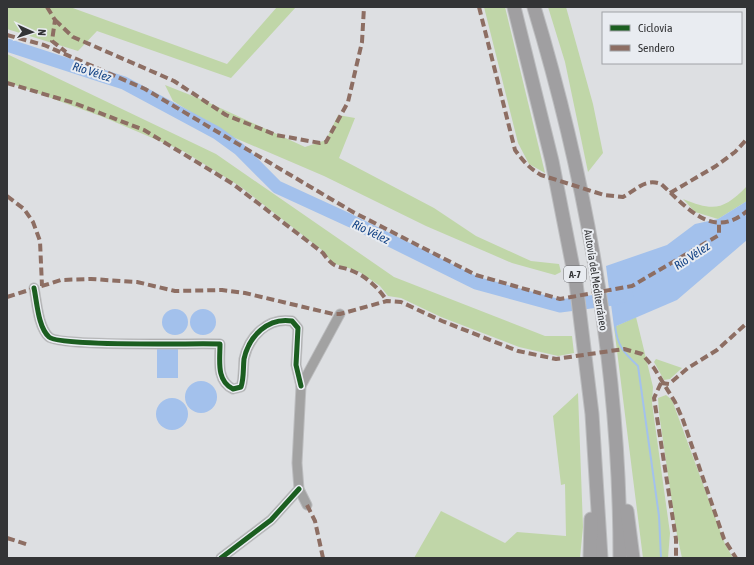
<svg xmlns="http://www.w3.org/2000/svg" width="754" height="565" viewBox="0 0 754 565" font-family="'Asap Condensed',sans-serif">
<rect width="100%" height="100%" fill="#dddfe2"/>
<g fill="#c0d6a8">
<path d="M7,7h63l157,57 50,-57h19l-65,71 -134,-47 -19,20 -71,-22z"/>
<path d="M484,7h21l40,166 -16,-9 -11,-21z"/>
<path d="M548,7h18l27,97 10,49 -15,19 -23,-110z"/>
<path d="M7,54l209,100 178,123 151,59h27l2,17 -16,3 -39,-9 -78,-30 -40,-19 -13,-2 -8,-10 -22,-15 -26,-8 -9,-12 -82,-64 -58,-36 -80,-34 -96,-35z"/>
<path d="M165,85l38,15 102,47 21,-7 12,-25 17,3 -16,40 95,50 42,28 55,25 28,3 2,8 -6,3 -43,-12 -86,-37 -102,-50 -96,-41 -55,-34z"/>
<path d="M747,186v15l-29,18 -23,-7 -12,-13c30,12 40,12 64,-13z"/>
<path d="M636,317l17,70 -1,16 18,130 -2,25h-25l-29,-231z"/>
<path d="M656,359l26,9 -12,11 -6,1 -10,-18z"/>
<path d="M578,393l5,134 -3,31h-166l27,-47 64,32 12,-11 49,4 -1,-52 -4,1 -8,-69z"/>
<path d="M666,395l6,5 53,144 8,14h-51l-6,-28 -17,-117 -1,-15z"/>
</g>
<g fill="#a3c1ec">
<path d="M747,201v39l-70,60 -63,27 -8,-61 61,-21 28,-21 23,-5z"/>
<circle cx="203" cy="322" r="13"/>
<circle cx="175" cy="322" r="13"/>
<rect x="157" y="349" width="21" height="29"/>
<circle cx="201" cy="397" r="16"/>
<circle cx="172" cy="414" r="16"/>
</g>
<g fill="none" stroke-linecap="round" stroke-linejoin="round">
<path stroke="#a3c1ec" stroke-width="2" d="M615,325c2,20 8,27 23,41l21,150 2,42"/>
<path stroke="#a3c1ec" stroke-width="13" d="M7,45l117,38 93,50 22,16 38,38 74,34 125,62 84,23 53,-7 14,-4"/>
<defs>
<g id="minor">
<path d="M34,288c3,14 4,39 15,49 11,10 148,6 171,7 0,16 -4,37 13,45l8,-2c3,-9 2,-18 3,-28 5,-23 24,-42 48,-38l6,7 -2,37 5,21"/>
<path d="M307,505l-8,-16 -2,-26 4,-77 39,-72"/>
<path d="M221,558l50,-38 28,-31"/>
</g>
<g id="highway">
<path d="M514,7l38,154 24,122 16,131 9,144"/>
<path d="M534,7c54,179 86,364 86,551"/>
<path d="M627,511l6,47"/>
<path d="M590,558l1,-39"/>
</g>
</defs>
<use href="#minor" stroke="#bcbdbf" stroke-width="11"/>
<use href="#highway" stroke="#bcbdbf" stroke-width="15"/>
<use href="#minor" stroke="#a2a2a2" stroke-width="9"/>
<use href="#highway" stroke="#a09fa1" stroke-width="13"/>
<g stroke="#8d6e63" stroke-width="4" stroke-dasharray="8 4" stroke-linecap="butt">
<path d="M47,7l8,13 -3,21 14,11"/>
<path d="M479,7l36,143c8,11 14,18 26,25l63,20 19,2c13,-7 22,-19 38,-13 25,22 51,57 86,27"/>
<path d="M55,20l18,17 101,44 52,34 50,20 44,8 6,-1 22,-40 14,-60 2,-35"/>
<path d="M7,35l37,10 101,44 208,123 123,63 84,24 72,-13 87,-51v-12"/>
<path d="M7,83l67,20 70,27 89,54 90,69c13,19 17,11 34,20 12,6 23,17 30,28"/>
<path d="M670,193l46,-27 19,-14 12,-13"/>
<path d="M7,196l17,13 9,13 7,19 2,45"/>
<path d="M7,297l54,-17 30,-1 46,3 38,9 47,-1 23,3 88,21h7l47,-13 14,1 41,19 76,30 38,8 68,-10 18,5 12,14 21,34 8,18 41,119 12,19"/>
<path d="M661,383l-7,15 22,141v19"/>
<path d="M661,383l8,1 19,-16 29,-18 30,-27"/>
<path d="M307,505l8,16 8,37"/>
<path d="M7,538l22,7"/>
</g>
<defs>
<g id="cycleway">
<path d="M34,288c3,14 4,39 15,49 11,10 148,6 171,7 0,16 -4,37 13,45l8,-2c3,-9 2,-18 3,-28 5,-23 24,-42 48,-38l6,7 -2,37 5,21"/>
<path d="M221,558l50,-38 28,-31"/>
</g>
</defs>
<use href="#cycleway" stroke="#e9ecf1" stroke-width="8"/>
<use href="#cycleway" stroke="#1b5e20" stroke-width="5"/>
</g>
<g text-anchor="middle" stroke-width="4" stroke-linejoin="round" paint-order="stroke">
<rect fill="#e9ecf1" stroke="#6a6b6e" stroke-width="1" x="564" y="266" width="22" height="16" rx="3"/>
<g font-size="10" font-weight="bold" fill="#333436">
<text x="575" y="278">A-7</text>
</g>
<g font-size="11" fill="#333436" stroke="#e9ecf1">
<text transform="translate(596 280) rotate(81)" y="4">Autovía del Mediterráneo</text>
</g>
<g font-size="12" font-style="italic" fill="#124285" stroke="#e9ecf1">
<text transform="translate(92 72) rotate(18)" y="4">Río Vélez</text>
<text transform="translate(371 232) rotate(26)" y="4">Río Vélez</text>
<text transform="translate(692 256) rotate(-33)" y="4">Río Vélez</text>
</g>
</g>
<rect width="754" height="565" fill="none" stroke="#333436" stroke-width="16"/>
<rect x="602" y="12" width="140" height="52" fill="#e9ecf1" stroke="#a0a2a6"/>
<rect x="610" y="25" width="20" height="6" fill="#1b5e20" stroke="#a0a2a6"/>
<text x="638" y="32" font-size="12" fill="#333436">Ciclovía</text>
<rect x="610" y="45" width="20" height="6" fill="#8d6e63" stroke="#a0a2a6"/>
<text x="638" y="52" font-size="12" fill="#333436">Sendero</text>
<g transform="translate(32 32) rotate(93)" stroke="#e9ecf1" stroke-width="3" paint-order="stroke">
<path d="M0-3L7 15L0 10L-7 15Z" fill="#333436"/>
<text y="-6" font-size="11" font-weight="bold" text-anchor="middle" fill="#333436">N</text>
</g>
</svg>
